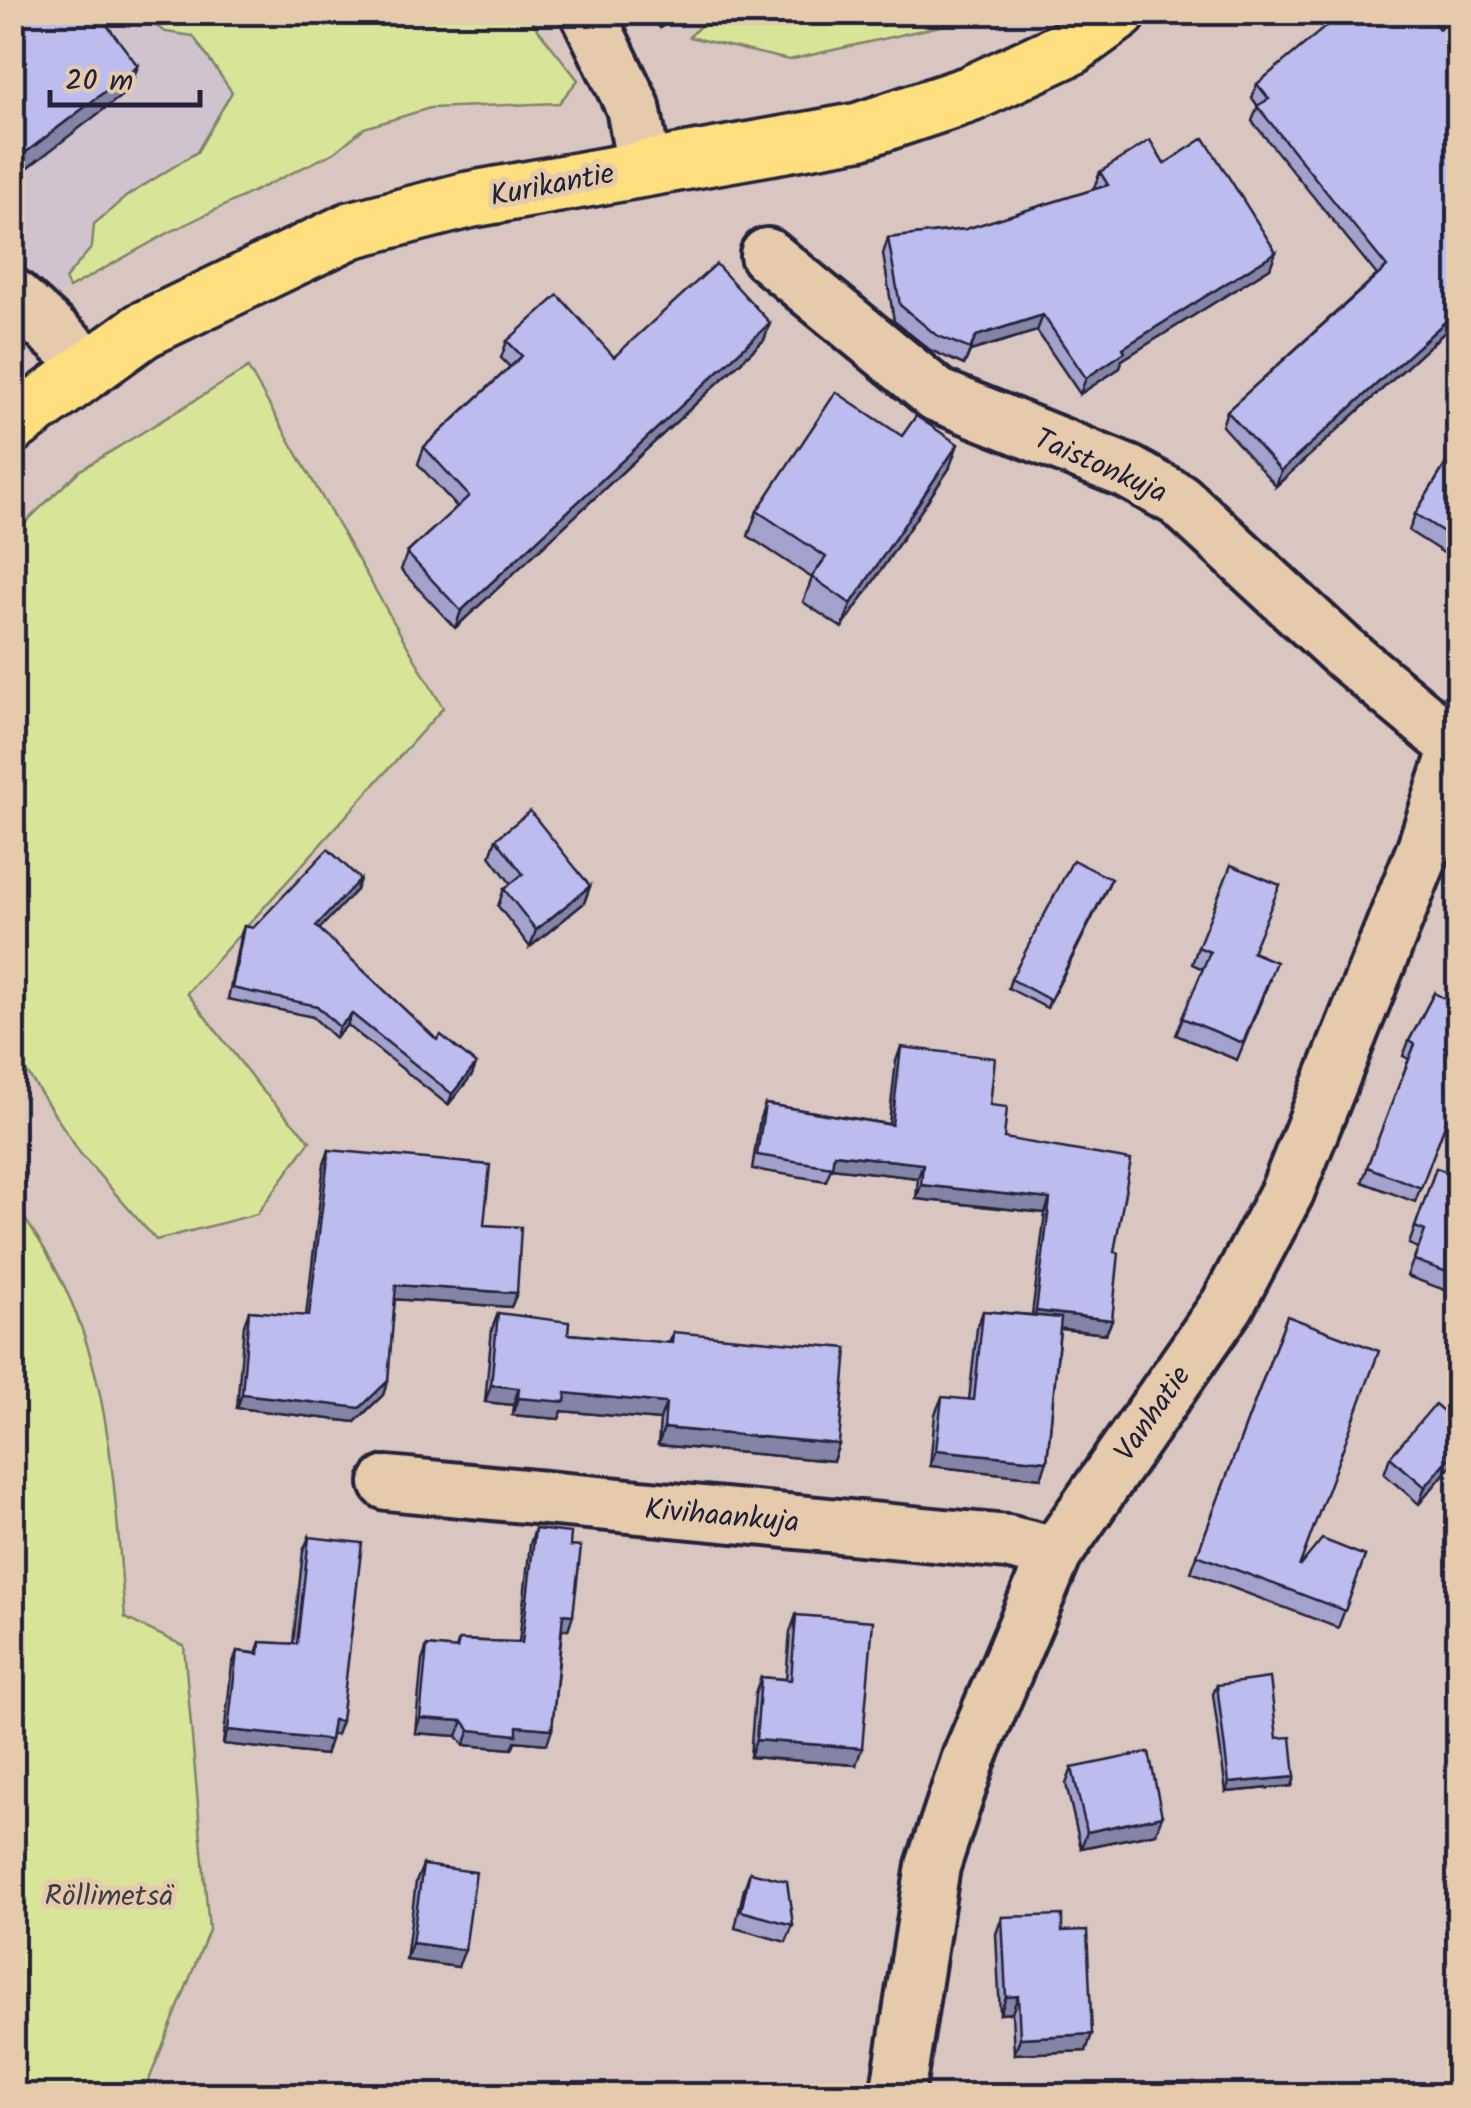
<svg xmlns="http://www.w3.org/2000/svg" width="1471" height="2108" viewBox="0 0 1471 2108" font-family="Kalam,sans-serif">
<rect width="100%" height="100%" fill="#d9c6c0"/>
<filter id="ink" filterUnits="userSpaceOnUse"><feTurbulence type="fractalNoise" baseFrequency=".01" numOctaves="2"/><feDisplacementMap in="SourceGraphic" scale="20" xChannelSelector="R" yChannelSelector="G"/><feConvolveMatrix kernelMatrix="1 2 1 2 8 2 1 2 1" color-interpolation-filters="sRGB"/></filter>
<g filter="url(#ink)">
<path fill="#d1c3ce" d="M13,13h122l31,19 27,4 39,56 -35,60 -70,44 -61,83 3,9 -44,18 -12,14z"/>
<g fill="#d8e598" stroke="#7d846a" stroke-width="2.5">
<path d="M135,13h390l53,67 -19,23 -129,5 -66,20 -29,24 -167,81 -99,55 -4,-9 27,-32 2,-23 33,-28 70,-44 35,-60 -39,-56 -27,-4z"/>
<path d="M713,13v-1l252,1 -25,13 -151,34 -100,-23z"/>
<path d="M248,368l195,340 -256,285 74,96 49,52 -53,73 -101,26 -76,-87 -67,-102v-517l66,-63z"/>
<path d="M12,1202c100,125 100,264 113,416l59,28 25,284 -66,165h-130z"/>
</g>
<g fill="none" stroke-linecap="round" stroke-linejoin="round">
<defs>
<g id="minor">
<path d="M587,12l46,95 11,60"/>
<path d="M767,255l170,140 191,77 51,28 163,151 115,96"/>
<path d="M12,295l78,70"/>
<path d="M387,1483l620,59 48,12"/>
<path d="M897,2096l36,-230 36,-108 86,-204 173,-250 59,-112 136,-341 35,-107"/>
</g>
<path id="major" d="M12,425l131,-95 208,-100 117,-30 391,-69 111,-37 101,-47 48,-35"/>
</defs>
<use href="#minor" stroke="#22223b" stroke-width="60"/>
<use href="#major" stroke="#22223b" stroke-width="62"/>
<use href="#minor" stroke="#e5caac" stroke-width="52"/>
<use href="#major" stroke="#fedf80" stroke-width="55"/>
</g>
<g fill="#a3a2cd" stroke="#22223b" stroke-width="2.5">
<path d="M647,12h31l-18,16z"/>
<path d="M1458,26v294l-182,166 -54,-60 5,-15 150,-136 -125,-154 6,-15 -6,-8 5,-14 182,-55z"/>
<path d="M1164,164l106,104 -148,92 -2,8 -40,26 -43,-63 -67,20 -6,14 -34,-15 -36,-29 -11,-67 5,-16 78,-9 129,-40 -1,-1 6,-16z"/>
<path d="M770,323l-6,17 -309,288 -54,-58 6,-17 50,-46 -39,-43 6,-17 86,-80 -9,-9 6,-17 107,16z"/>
<path d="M1458,444v118l-49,-31 6,-17z"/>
<path d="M949,469l-107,159 -39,-26 9,-24 -64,-42 9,-25z"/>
<path d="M496,839l94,47 -6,17 -54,44 -32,-41 6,-17 7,-5 -21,-28z"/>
<path d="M360,879l-4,11 -37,39 118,111 39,24 -4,11 -24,30 -101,-80 -12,13 -22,-21 -85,-18 12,-62 4,-11 9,2z"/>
<path d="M1107,888l-60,120 -39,-20 3,-9z"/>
<path d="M1198,947l55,5 17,27 -33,81 -61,-25 27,-66 -11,-5z"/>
<path d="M1434,993l24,98 -43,111 -53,-20 47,-123 -6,-3 6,-15z"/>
<path d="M901,1047l89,58 14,33 110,114 -2,68 -6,14 -46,-5 -13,132 -6,17 -111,-12 5,-52 7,-17 27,3 8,-72 6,-17 49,4 13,-102 -129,-14 2,-21 -87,-10 -5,13 -74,-12 8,-51 5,-14 124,20 7,-63z"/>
<path d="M329,1150l188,143 -6,14 -116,-8 -12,96 -28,27 -118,-14 7,-83 5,-14 57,5 18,-152z"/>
<path d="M1436,1168l22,8v119l-51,-19 11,-28 -9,-4z"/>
<path d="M498,1313l70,21 101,9 4,-11 166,112 -6,17 -175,-16 2,-25 -98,-9 -3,8 -47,-4 1,-10 -28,-3 7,-73z"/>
<path d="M1287,1316l12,250 66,-10 -27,72 -147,-56z"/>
<path d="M1458,1424v33l-39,47 -35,-30 6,-17z"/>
<path d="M535,1529l35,17 3,69 -5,15h-6l-10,99 -5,15 -32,-3 -3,8 -48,-4 -7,-9 -42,-3 7,-72 5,-15 29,3 3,-9 60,2 11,-98z"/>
<path d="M309,1537l27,198h-5l-6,20 -102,-11 9,-79 5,-14 19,2 4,-11 33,2 10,-93z"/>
<path d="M796,1615l60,150 -106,-8 5,-63 6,-17 25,2 4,-47z"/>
<path d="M1217,1685l78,92 -3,9 -66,6 -13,-98z"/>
<path d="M1072,1768l84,65 -75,15 -15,-64z"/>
<path d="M423,1865l35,102 -52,-7 10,-78z"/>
<path d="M750,1872l43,53 -7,17 -51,-14 9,-39z"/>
<path d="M1002,1917l60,14 24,120 -72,3 -2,-41 -12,1 -4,-80z"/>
</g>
<g fill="#8484a7" stroke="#22223b" stroke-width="2.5">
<path d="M671,12h7l-18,16 4,-9z"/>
<path d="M138,66l-9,24 -117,90v-17z"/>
<path d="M1276,252l-6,16 -148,92 -2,8 -40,26 6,-16 37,-30z"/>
<path d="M1458,310v10l-182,166 5,-15z"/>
<path d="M1043,315l-6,16 -67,20 -6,14 12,-29z"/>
<path d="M770,323l-6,17 -309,288 6,-17z"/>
<path d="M958,444l-9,25 -107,159 9,-24z"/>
<path d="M360,879l-4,11 -44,47 4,-11z"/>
<path d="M1111,879l-4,9 -60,120 3,-8z"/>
<path d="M590,886l-6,17 -54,44 6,-17z"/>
<path d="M352,1014l-5,11 -12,13 4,-11z"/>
<path d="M476,1064l-4,11 -24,30 4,-11z"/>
<path d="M834,1154l89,10 -5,14 -87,-10z"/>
<path d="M921,1185l129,14 -5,14 -129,-14z"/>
<path d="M396,1285l121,8 -6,14 -120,-8z"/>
<path d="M1036,1311l76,9 -6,14 -75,-9z"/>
<path d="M388,1381l-5,14 -28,27 -118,-14 5,-14z"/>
<path d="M491,1385l28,3 -6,17 -28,-3z"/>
<path d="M566,1393l100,10 -6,17 -98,-9 -3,8 -47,-4 6,-17z"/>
<path d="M664,1428l175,16 -6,17 -175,-16z"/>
<path d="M1458,1447v10l-39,47 6,-17z"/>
<path d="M936,1450l111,11 -6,17 -111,-12z"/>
<path d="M563,1614l10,1 -5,15 -10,-1z"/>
<path d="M420,1718l43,3 -6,15 -42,-3z"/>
<path d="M333,1720l8,1 -5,14 -8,-1z"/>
<path d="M517,1726l35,3 -5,15 -32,-3 -3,8 -48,-4 6,-15z"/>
<path d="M228,1730l102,10 -5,15 -102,-11z"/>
<path d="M756,1740l106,8 -6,17 -106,-8z"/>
<path d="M1295,1777l-3,9 -66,6 3,-9z"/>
<path d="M1162,1816l-6,17 -75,15 6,-16z"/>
<path d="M412,1943l53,7 -7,17 -52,-7z"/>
<path d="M1018,1996l-6,17 -12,1 6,-17z"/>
<path d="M1092,2034l-6,17 -72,3 6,-16z"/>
</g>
<g fill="#bdbcee" stroke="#22223b" stroke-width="2.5">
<path d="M12,12h85l41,54 -126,97z"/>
<path d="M658,12h13l-7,7z"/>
<path d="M1343,12h81l15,17 12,-11 7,8v105l-3,3 3,4v172l-177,161 -54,-60 160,-144 -130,-161 12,-7 -12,-15z"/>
<path d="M1204,138l72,114 -153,96 2,4 -39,26 -43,-63 -67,21 -6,13 -34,-14 -36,-30 -12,-67 78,-9 142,-44 -8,-13 50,-32 14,24z"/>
<path d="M716,264l54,59 -309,288 -54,-58 62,-57 -45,-49 98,-91 -15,-15 51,-46 56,62z"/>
<path d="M836,392l66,44 14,-20 42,28 -107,160 -39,-27 14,-20 -69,-46z"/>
<path d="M1458,444v97l-43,-27z"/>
<path d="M530,811l60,75 -54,44 -32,-41 19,-15 -27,-35z"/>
<path d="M328,849l32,30 -44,47 121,114 4,-5 35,29 -24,30 -100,-80 -13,13 -22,-21 -85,-18 12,-62 9,2z"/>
<path d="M1073,860l38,19 -61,121 -39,-21z"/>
<path d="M1231,865l49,20 -28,67 24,10 -33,81 -61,-25 28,-66 -12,-5z"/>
<path d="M1434,993l20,10 4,-10v97l-37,98 -54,-21 48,-123 -6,-3z"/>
<path d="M901,1047l94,11 -5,47 17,2 -3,31 127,22 -17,92 5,1 -7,67 -76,-9 14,-112 -129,-14 2,-21 -89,-10 -2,13 -75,-12 8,-51 127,21z"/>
<path d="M329,1150l161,15 -6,60 37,2 -4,66 -121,-8 -8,96 -28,27 -118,-14 7,-83 60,5z"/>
<path d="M1436,1168l22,8v100l-44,-16 11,-29 -10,-4z"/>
<path d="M983,1311l78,7 -14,143 -111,-11 6,-53 32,3z"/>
<path d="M498,1313l71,9 -1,12 104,9 1,-11 174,16 -8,96 -175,-16 2,-25 -100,-10 -1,9 -47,-4 1,-10 -28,-3z"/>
<path d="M1287,1316l92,35 -80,216 23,-28 43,17 -20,55 -148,-56z"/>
<path d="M1435,1404l23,20v23l-33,40 -35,-30z"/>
<path d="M535,1529l36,4 -1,13 11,1 -8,68 -10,-1 -11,115 -35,-3v9l-47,-5 -7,-9 -43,-3 7,-72 30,3 2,-9 63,3z"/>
<path d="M309,1537l53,6 -21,178 -8,-1 -3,20 -102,-10 9,-79 22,3 1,-12 37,2z"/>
<path d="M796,1615l77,6 -11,127 -106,-8 5,-63 30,3z"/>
<path d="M1270,1678l7,60 14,-1 4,40 -66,6 -12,-98z"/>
<path d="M1149,1752l13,64 -75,16 -15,-64z"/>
<path d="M423,1865l53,7 -11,78 -53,-7z"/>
<path d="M750,1872l37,9 6,44 -52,-14z"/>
<path d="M1062,1915v16l25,-1 5,104 -72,4 -2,-42 -12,1 -4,-80z"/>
</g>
</g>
<g text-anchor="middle" stroke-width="10" stroke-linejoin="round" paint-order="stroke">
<g font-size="30" fill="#22223b" stroke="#e5caac">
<text transform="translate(552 184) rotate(-11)" y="10">Kurikantie</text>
<text transform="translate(1101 465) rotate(24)" y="10">Taistonkuja</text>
<text transform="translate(1152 1413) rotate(-55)" y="10">Vanhatie</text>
<text transform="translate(722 1515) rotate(5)" y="10">Kivihaankuja</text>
</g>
<g font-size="30" fill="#3d3f49" stroke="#e5caac">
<text x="109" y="1905">Röllimetsä</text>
</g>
</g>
<rect width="1471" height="2108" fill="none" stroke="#e5caac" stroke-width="50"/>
<rect x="25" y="25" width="1421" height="2058" fill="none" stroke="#22223b" stroke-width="4" filter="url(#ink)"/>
<path d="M50 90v15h150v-15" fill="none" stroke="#22223b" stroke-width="5"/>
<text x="65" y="90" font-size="30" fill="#22223b" stroke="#e5caac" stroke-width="8" paint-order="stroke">20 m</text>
</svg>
